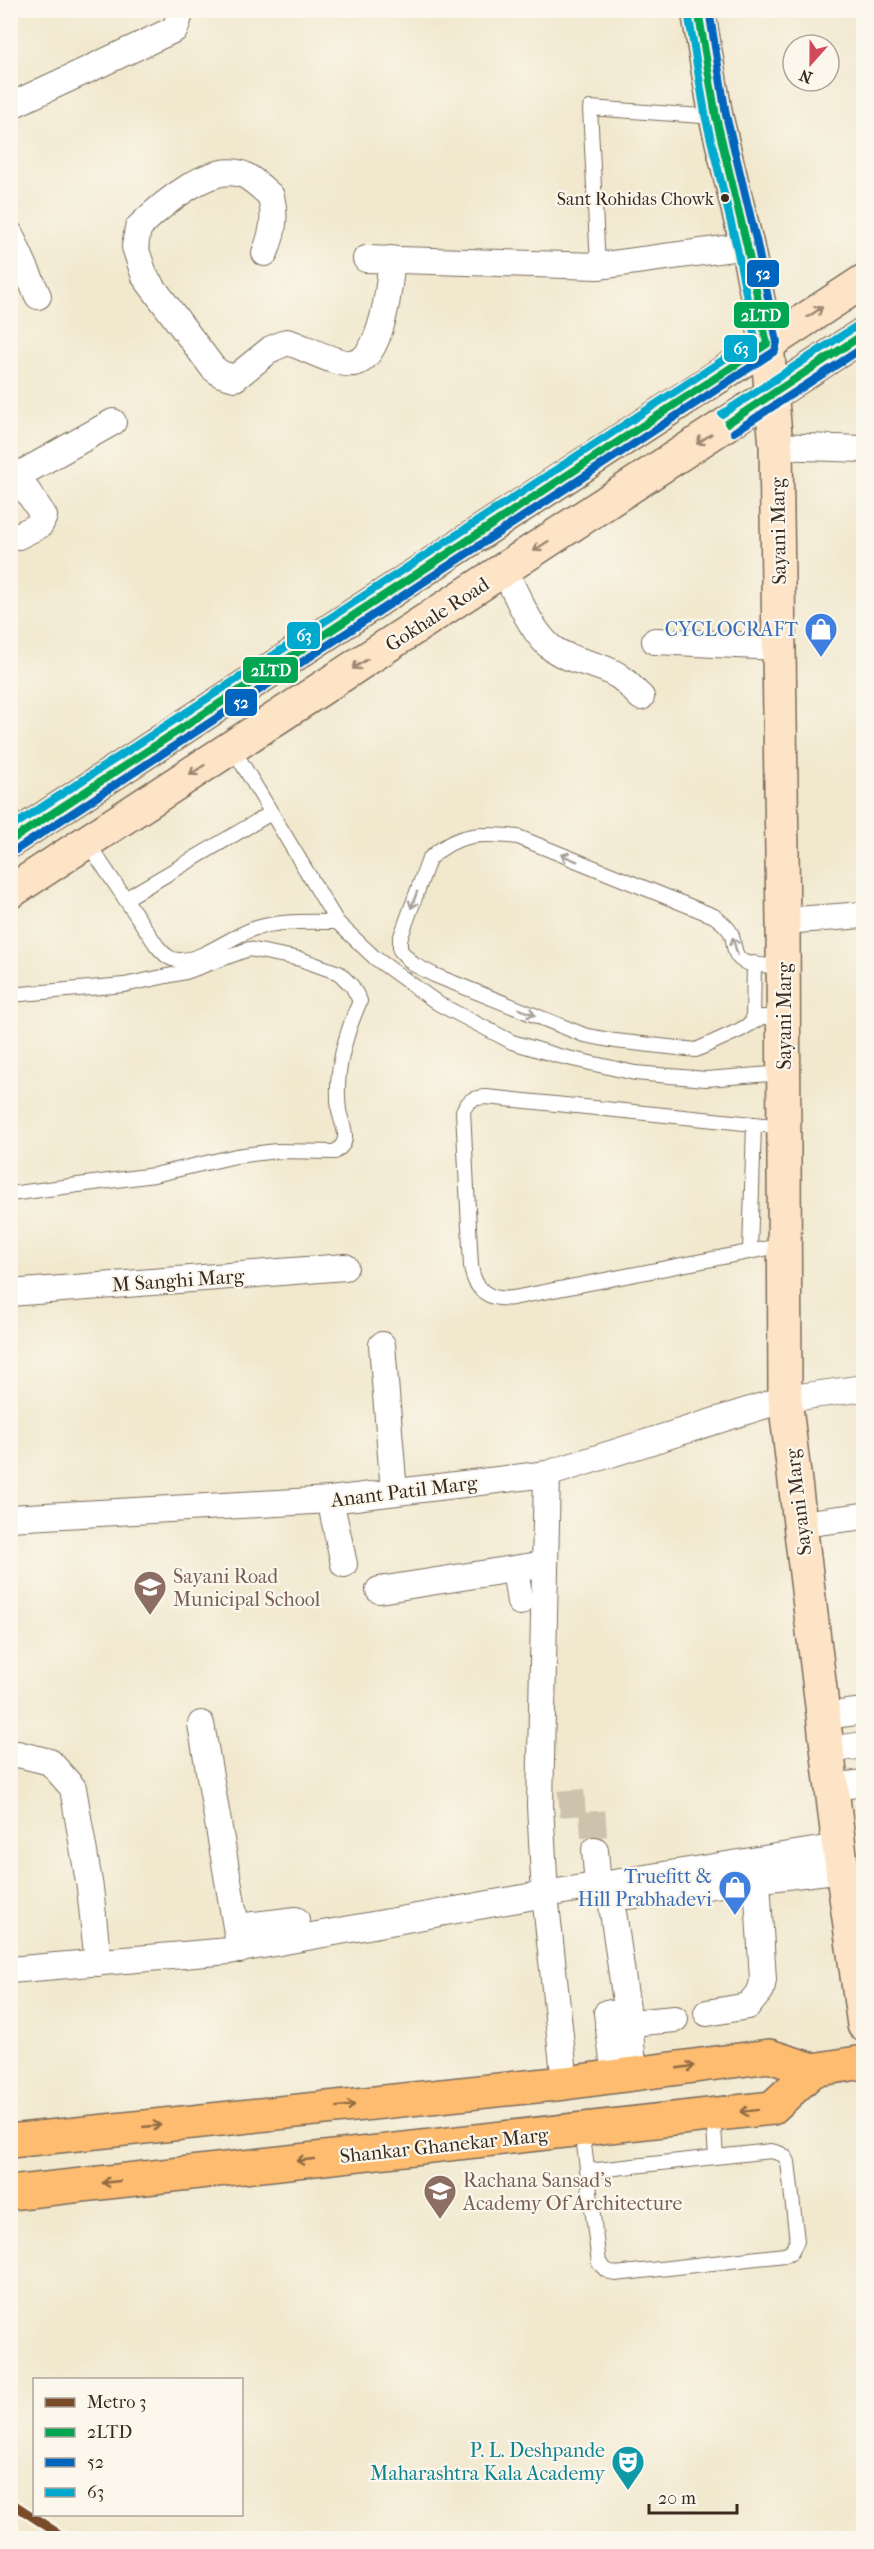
<svg xmlns="http://www.w3.org/2000/svg" width="874" height="2549" viewBox="0 0 874 2549" font-family="'IM FELL French Canon',serif">
<rect width="100%" height="100%" fill="#fbf7ec"/>
<filter id="ink" filterUnits="userSpaceOnUse"><feTurbulence type="fractalNoise" baseFrequency=".0167" numOctaves="2"/><feDisplacementMap in="SourceGraphic" scale="12" xChannelSelector="R" yChannelSelector="G"/><feConvolveMatrix kernelMatrix="1 2 1 2 8 2 1 2 1" color-interpolation-filters="sRGB"/></filter>
<filter id="wash" filterUnits="userSpaceOnUse"><feTurbulence type="fractalNoise" baseFrequency=".008" numOctaves="4" result="noise"/><feDisplacementMap in="SourceGraphic" scale="24" xChannelSelector="R" yChannelSelector="G"/><feGaussianBlur stdDeviation="1.35" result="paint"/><feColorMatrix in="noise" values="0 0 0 0 0 0 0 0 0 0 0 0 0 0 0 0 0 1.4 0 .05"/><feComposite in="paint" operator="in"/></filter>
<g filter="url(#wash)">
<rect width="100%" height="100%" fill="#f1e8ce"/>
</g>
<g filter="url(#ink)">
<g fill="none" stroke-linecap="round" stroke-linejoin="round">
<path stroke="#cdc2ab" stroke-width="26" stroke-dasharray="26 13" stroke-linecap="butt" d="M559,1804l26,-2 7,5 3,43"/>
<defs>
<g id="lane">
<path d="M598,266l-8,-158 126,9"/>
<path d="M232,747l105,175"/>
<path d="M87,842l70,104c6,7 13,15 23,14 23,0 50,-23 73,-31 27,-9 56,-7 84,-7l38,36 64,46 73,38 47,14 76,17 71,6 78,-6"/>
<path d="M125,899l146,-86"/>
<path d="M783,966c-12,-1 -32,1 -42,-6 -9,-7 -6,-18 -10,-27 -4,-7 -10,-12 -17,-17l-196,-79c-36,-4 -61,-5 -89,22l-29,80v11l13,14 21,11 150,60 31,6 81,9 44,-20 22,-13h22"/>
<path d="M10,995l114,-10 62,-13 63,-23 51,10 39,14 13,13 8,15c-15,34 -26,71 -21,109 1,9 7,19 6,28 -1,7 -5,10 -10,14l-59,-1 -40,5 -82,19 -144,19"/>
<path d="M753,1020l1,-57"/>
<path d="M784,1127l-298,-30c-13,1 -17,2 -23,14l8,155c3,24 18,35 42,32l271,-53"/>
<path d="M750,1251l4,-127"/>
<path d="M713,2115l3,41"/>
<path d="M582,2129l17,134 7,7 9,4 170,-19 6,-3 6,-11 -9,-79c-3,-8 -9,-9 -17,-11l-183,20"/>
</g>
<g id="street">
<path d="M10,106l165,-77 5,-15 -2,-4"/>
<path d="M10,234l28,62"/>
<path d="M265,253c8,-20 11,-36 6,-57 -8,-7 -16,-15 -25,-20 -33,-17 -87,31 -108,52l-3,19 10,30 68,91 8,6 14,4 36,-29 16,-7c19,5 50,24 67,21 28,-4 37,-82 37,-104"/>
<path d="M366,259l232,7 149,-20"/>
<path d="M776,446l88,3"/>
<path d="M17,476l27,40 -4,9 -22,11"/>
<path d="M10,480l103,-58"/>
<path d="M504,570c12,23 28,64 49,79 20,14 44,13 64,26 9,5 16,15 24,22"/>
<path d="M655,641l124,6"/>
<path d="M783,921l81,-6"/>
<path d="M10,1293l335,-26"/>
<path d="M382,1345l12,147"/>
<path d="M547,1474l-7,332 5,88 20,189"/>
<path d="M330,1500l14,64"/>
<path d="M10,1518l320,-18 217,-26 238,-75 79,-11"/>
<path d="M801,1524l63,-8"/>
<path d="M515,1569l5,33"/>
<path d="M379,1590l166,-26"/>
<path d="M824,1716l40,-5"/>
<path d="M201,1724l39,226"/>
<path d="M828,1750l36,-5"/>
<path d="M10,1756l8,-2 32,8 23,26 17,100 8,75"/>
<path d="M833,1787l31,-4"/>
<path d="M595,1850l3,36"/>
<path d="M237,1927l59,-7"/>
<path d="M10,1970l219,-19 316,-57 294,-47"/>
<path d="M607,2013l8,63"/>
<path d="M707,2013l41,-7 13,-16 2,-10 -6,-100"/>
<path d="M608,2025l67,-6"/>
<path d="M634,2074l-5,-51 -17,-118 6,-8 225,-28"/>
</g>
<g id="secondary">
<path d="M698,10l18,107 31,129 20,98 9,102 7,475 2,478 54,448 25,178"/>
<path d="M10,841l854,-560"/>
<path d="M10,892l854,-558"/>
</g>
<g id="primary">
<path d="M10,2141l555,-58 204,-27 44,14"/>
<path d="M10,2193l762,-85 41,-38 51,-8"/>
</g>
</defs>
<use href="#lane" stroke="#7b6c5c" stroke-width="16"/>
<use href="#street" stroke="#7b6c5c" stroke-width="28"/>
<use href="#secondary" stroke="#7b6c5c" stroke-width="36"/>
<use href="#primary" stroke="#7b6c5c" stroke-width="36"/>
<use href="#lane" stroke="#fff" stroke-width="14"/>
<use href="#street" stroke="#fff" stroke-width="26"/>
<use href="#secondary" stroke="#fee4c6" stroke-width="33"/>
<use href="#primary" stroke="#fdbc70" stroke-width="33"/>
<defs>
<g id="bus-1">
<path d="M728,423l136,-89"/>
<path d="M10,841l757,-497 -20,-98 -31,-129 -18,-107"/>
</g>
<g id="bus-2">
<path d="M734,432l130,-85"/>
<path d="M16,850l759,-499 2,-9 -20,-98 -31,-129 -17,-105"/>
</g>
<g id="bus-3">
<path d="M722,414l136,-89"/>
<path d="M10,828l745,-489 -18,-91 -31,-129 -18,-107"/>
</g>
</defs>
<use href="#bus-1" stroke="#fbf7ec" stroke-width="12"/>
<use href="#bus-2" stroke="#fbf7ec" stroke-width="12"/>
<use href="#bus-3" stroke="#fbf7ec" stroke-width="12"/>
<use href="#bus-1" stroke="#00a651" stroke-width="8"/>
<use href="#bus-2" stroke="#0065bd" stroke-width="8"/>
<use href="#bus-3" stroke="#00a9ce" stroke-width="8"/>
<defs>
<path id="metro-1" d="M10,2502l55,36"/>
</defs>
<use href="#metro-1" stroke="#fbf7ec" stroke-width="14"/>
<use href="#metro-1" stroke="#7a4b2a" stroke-width="9"/>
</g>
<defs><path id="oneway-shaft" d="M-6 0H5M1.5-3L5.5 0L1.5 3" fill="none" stroke-width="1.6" stroke-linecap="round" stroke-linejoin="round" transform="scale(1.5)"/></defs>
<g stroke="#9c8772">
<use href="#oneway-shaft" transform="translate(815 312) rotate(-33)"/>
<use href="#oneway-shaft" transform="translate(704 439) rotate(147)"/>
<use href="#oneway-shaft" transform="translate(541 546) rotate(147)"/>
<use href="#oneway-shaft" transform="translate(360 664) rotate(147)"/>
<use href="#oneway-shaft" transform="translate(197 770) rotate(147)"/>
</g>
<g stroke="#a79f9a">
<use href="#oneway-shaft" transform="translate(569 858) rotate(-158)"/>
<use href="#oneway-shaft" transform="translate(414 900) rotate(110)"/>
<use href="#oneway-shaft" transform="translate(735 946) rotate(-106)"/>
<use href="#oneway-shaft" transform="translate(527 1012) rotate(22)"/>
</g>
<g stroke="#926c43">
<use href="#oneway-shaft" transform="translate(686 2067) rotate(-8)"/>
<use href="#oneway-shaft" transform="translate(346 2106) rotate(-6)"/>
<use href="#oneway-shaft" transform="translate(749 2111) rotate(173)"/>
<use href="#oneway-shaft" transform="translate(152 2126) rotate(-6)"/>
<use href="#oneway-shaft" transform="translate(305 2160) rotate(174)"/>
<use href="#oneway-shaft" transform="translate(111 2182) rotate(174)"/>
</g>
</g>
<defs>
<symbol id="shop-pin" viewBox="-11 -11 22 30"><path d="M0 17L-7.5 6A9.5 9.5 0 1 1 7.5 6Z" fill="#3f7fe0" stroke="#fbf7ec"/><path d="M-5-2.5h2.3a2.7 3.5 0 0 1 5.4 0H5L5.5 6h-11ZM-1.5-2.5h3a1.5 2.3 0 0 0-3 0Z" fill="#fff"/></symbol>
<symbol id="school-pin" viewBox="-11 -11 22 30"><path d="M0 17L-7.5 6A9.5 9.5 0 1 1 7.5 6Z" fill="#8d6e63" stroke="#fbf7ec"/><path d="M0-5L7-2L0 1L-7-2ZM-4 1L0 2.5L4 1V4Q0 6-4 4Z" fill="#fff"/></symbol>
<symbol id="university-pin" viewBox="-11 -11 22 30"><path d="M0 17L-7.5 6A9.5 9.5 0 1 1 7.5 6Z" fill="#8d6e63" stroke="#fbf7ec"/><path d="M0-5L7-2L0 1L-7-2ZM-4 1L0 2.5L4 1V4Q0 6-4 4Z" fill="#fff"/></symbol>
<symbol id="theatre-pin" viewBox="-11 -11 22 30"><path d="M0 17L-7.5 6A9.5 9.5 0 1 1 7.5 6Z" fill="#0f9aa8" stroke="#fbf7ec"/><path d="M-5-5.5Q0-4 5-5.5V0Q5 5 0 6Q-5 5-5 0ZM-3.3-2.5H-1v1.5H-3.3ZM1-2.5H3.3v1.5H1ZM-2.8 1Q0 5.5 2.8 1Z" fill="#fff"/></symbol>
</defs>
<g fill-rule="evenodd">
<use href="#shop-pin" x="802" y="610" width="38" height="52"/>
<use href="#school-pin" x="131" y="1568" width="38" height="52"/>
<use href="#shop-pin" x="716" y="1868" width="38" height="52"/>
<use href="#university-pin" x="421" y="2172" width="38" height="52"/>
<use href="#theatre-pin" x="609" y="2443" width="38" height="52"/>
</g>
<circle fill="#3b2a1e" stroke="#fbf7ec" stroke-width="2" cx="725" cy="198" r="5"/>
<g text-anchor="middle" stroke-width="4.5" stroke-linejoin="round" paint-order="stroke">
<g font-size="18" fill="#3b2a1e" stroke="#fbf7ec" text-anchor="end">
<text x="714" y="205">Sant Rohidas Chowk</text>
</g>
<g font-size="20" fill="#3b2a1e" stroke="#fbf7ec">
<text transform="translate(778 531) rotate(-91)" y="7">Sayani Marg</text>
<text transform="translate(437 614) rotate(-33)" y="7">Gokhale Road</text>
<text transform="translate(784 1016) rotate(-90)" y="7">Sayani Marg</text>
<text transform="translate(178 1280) rotate(-4)" y="7">M Sanghi Marg</text>
<text transform="translate(404 1491) rotate(-7)" y="7">Anant Patil Marg</text>
<text transform="translate(798 1502) rotate(-97)" y="7">Sayani Marg</text>
<text transform="translate(444 2145) rotate(-6)" y="7">Shankar Ghanekar Marg</text>
</g>
<g font-size="20" fill="#366cbe" stroke="#fbf7ec" text-anchor="end">
<text x="798" y="636">CYCLOCRAFT</text>
<text x="712" y="1883">Truefitt &amp;<tspan x="712" dy="23">Hill Prabhadevi</tspan></text>
</g>
<g font-size="20" fill="#785e54" stroke="#fbf7ec" text-anchor="start">
<text x="173" y="1583">Sayani Road<tspan x="173" dy="23">Municipal School</tspan></text>
<text x="463" y="2187">Rachana Sansad's<tspan x="463" dy="23">Academy Of Architecture</tspan></text>
</g>
<g font-size="20" fill="#0d838f" stroke="#fbf7ec" text-anchor="end">
<text x="605" y="2457">P. L. Deshpande<tspan x="605" dy="23">Maharashtra Kala Academy</tspan></text>
</g>
</g>
<g stroke="#fbf7ec" stroke-width="2">
<rect x="746" y="259" width="34" height="29" rx="6" fill="#0065bd"/>
<rect x="733" y="301" width="57" height="28" rx="6" fill="#00a651"/>
<rect x="723" y="334" width="35" height="29" rx="6" fill="#00a9ce"/>
<rect x="286" y="621" width="35" height="29" rx="6" fill="#00a9ce"/>
<rect x="242" y="656" width="57" height="28" rx="6" fill="#00a651"/>
<rect x="224" y="688" width="34" height="29" rx="6" fill="#0065bd"/>
</g>
<g font-size="16" text-anchor="middle" font-weight="bold" fill="#fff">
<text x="763" y="279">52</text>
<text x="761" y="321">2LTD</text>
<text x="741" y="354">63</text>
<text x="304" y="641">63</text>
<text x="271" y="676">2LTD</text>
<text x="241" y="708">52</text>
</g>
<rect width="874" height="2549" fill="none" stroke="#fbf7ec" stroke-width="36"/>
<rect x="33" y="2378" width="210" height="138" fill="#fbf7ec" stroke="#aea59a" stroke-width="1.5"/>
<rect x="45" y="2398" width="30" height="9" fill="#7a4b2a" stroke="#aea59a" stroke-width="1.5"/>
<text x="87" y="2408" font-size="18" fill="#3b2a1e">Metro 3</text>
<rect x="45" y="2428" width="30" height="9" fill="#00a651" stroke="#aea59a" stroke-width="1.5"/>
<text x="87" y="2438" font-size="18" fill="#3b2a1e">2LTD</text>
<rect x="45" y="2458" width="30" height="9" fill="#0065bd" stroke="#aea59a" stroke-width="1.5"/>
<text x="87" y="2468" font-size="18" fill="#3b2a1e">52</text>
<rect x="45" y="2488" width="30" height="9" fill="#00a9ce" stroke="#aea59a" stroke-width="1.5"/>
<text x="87" y="2498" font-size="18" fill="#3b2a1e">63</text>
<g transform="translate(811 63) rotate(201)"><circle r="28" fill="#fbf7ec" stroke="#aea59a" stroke-width="1.5"/>
<path d="M0-4.5L10 22L0 15L-10 22Z" fill="#d1495b"/>
<text y="-9" font-size="16" font-weight="bold" text-anchor="middle" fill="#3b2a1e">N</text>
</g>
<path d="M649 2504v9h88v-9" fill="none" stroke="#3b2a1e" stroke-width="3"/>
<text x="658" y="2504" font-size="18" fill="#3b2a1e" stroke="#fbf7ec" stroke-width="4.5" paint-order="stroke">20 m</text>
</svg>
